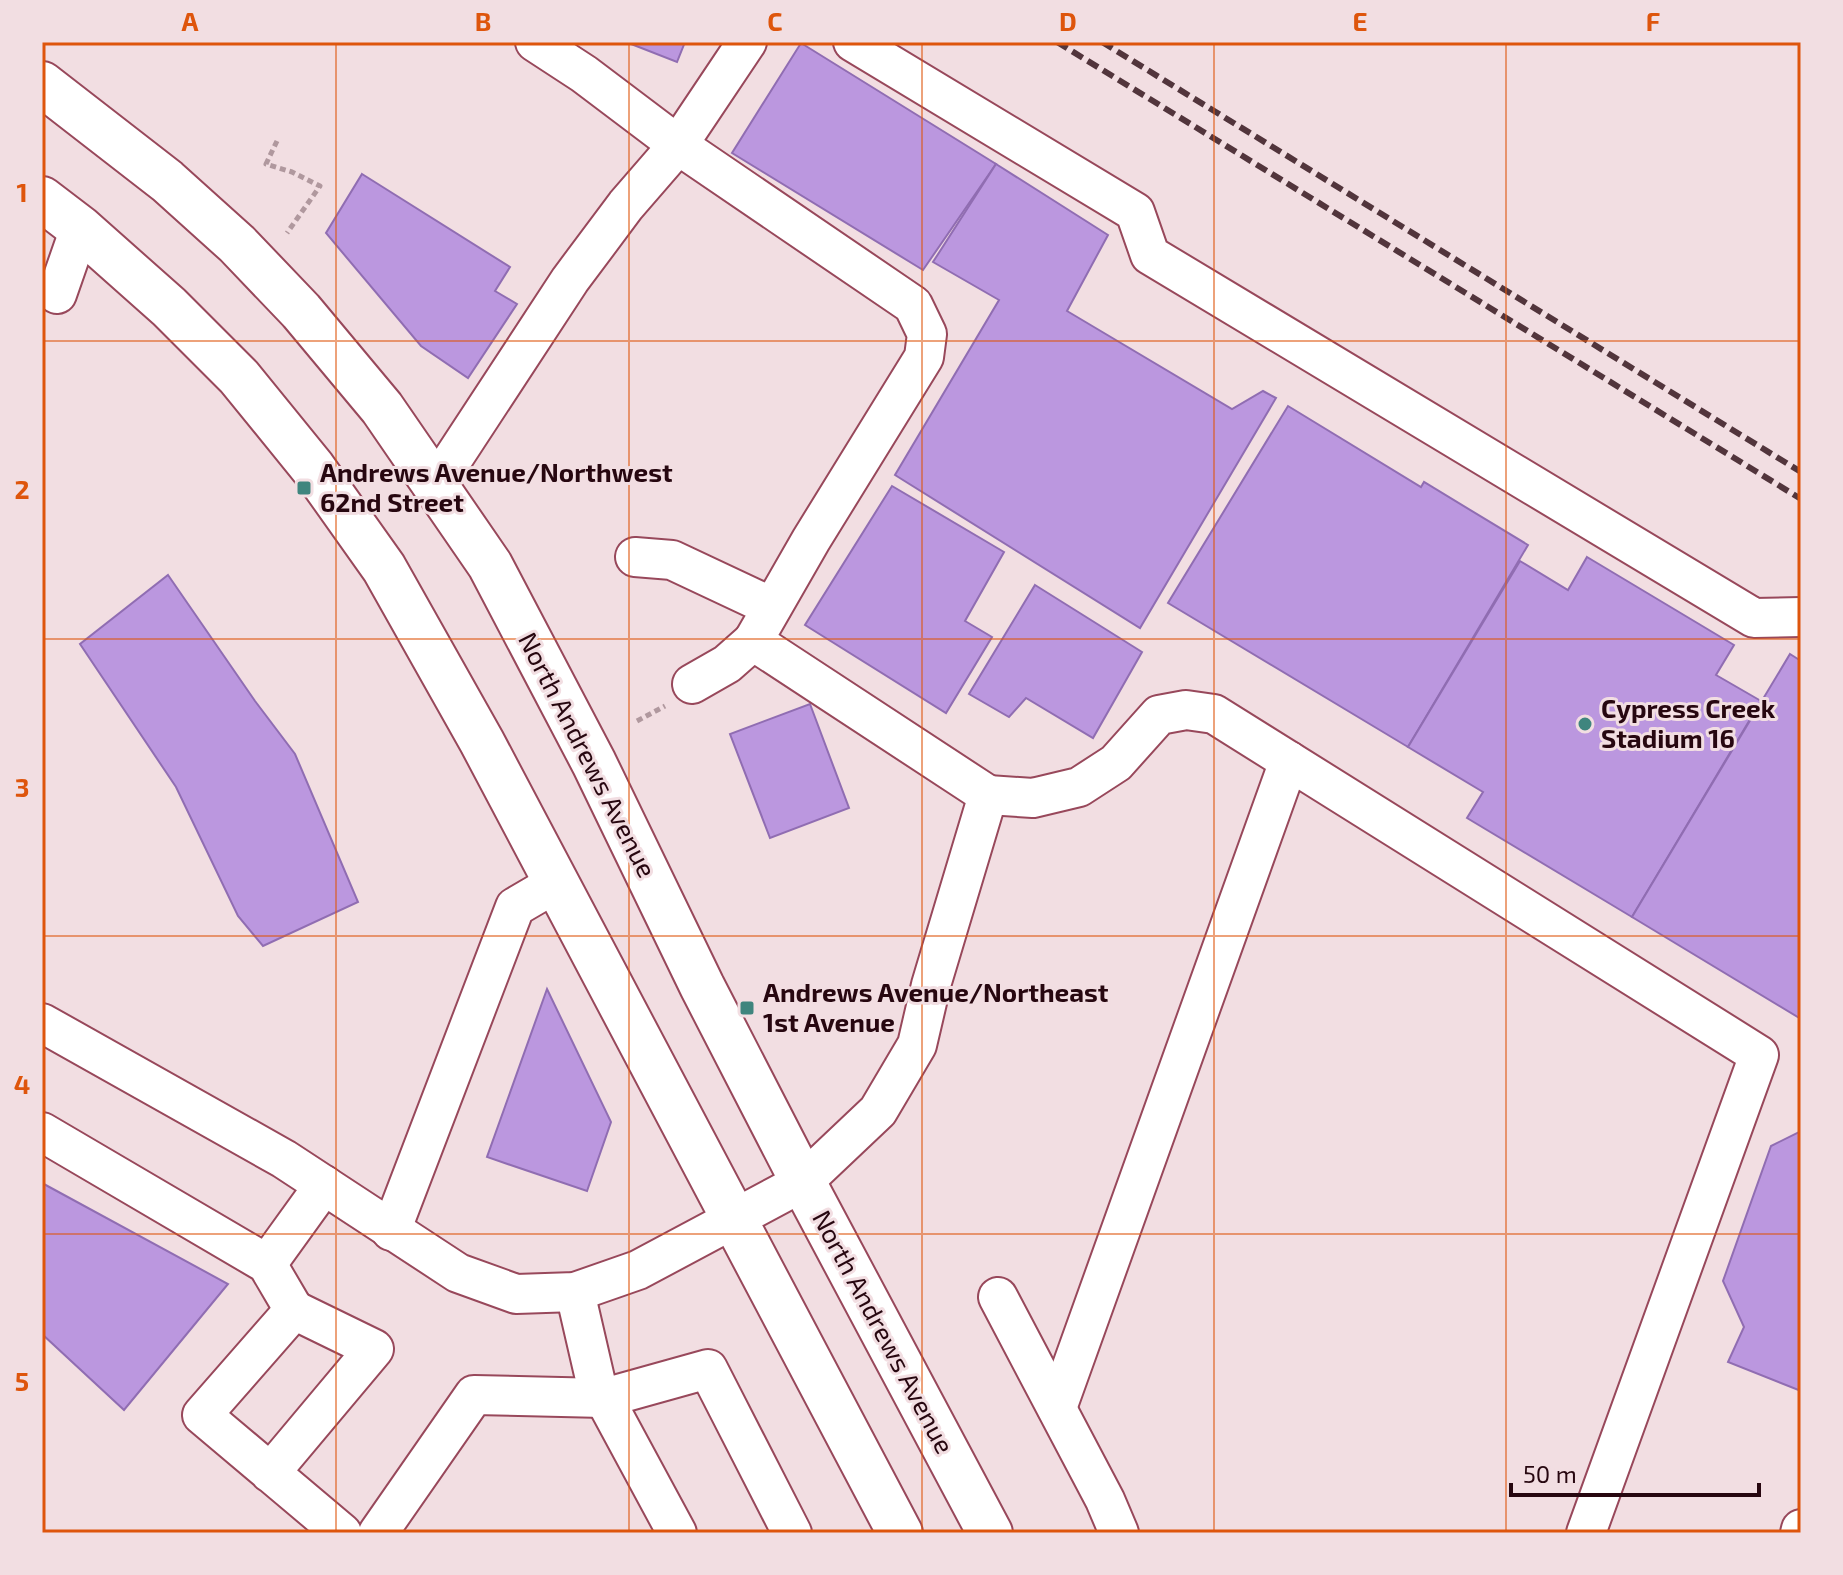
<svg xmlns="http://www.w3.org/2000/svg" width="1843" height="1575" viewBox="0 0 1843 1575" font-family="'Exo 2',sans-serif">
<rect width="100%" height="100%" fill="#f2dee2"/>
<g fill="#bb97df" stroke="#906db2" stroke-width="2">
<path d="M626,42h59l-8,20z"/>
<path d="M801,43l195,121 -73,106 -191,-117z"/>
<path d="M996,164l112,71 -41,76 165,98 31,-18 13,7 -136,230 -245,-153 104,-175 -66,-38z"/>
<path d="M362,174l148,93 -15,24 22,13 -49,74 -47,-32 -95,-113z"/>
<path d="M1288,406l133,81 3,-5 104,63 -120,202 -240,-144z"/>
<path d="M892,486l112,66 -39,69 27,16 -46,76 -141,-88z"/>
<path d="M1587,557l147,88 -18,30 45,26 -129,216 -165,-99 16,-26 -75,-45 112,-186 48,29z"/>
<path d="M168,575l87,126 40,53 63,148 -95,44 -25,-30 -62,-129 -96,-143z"/>
<path d="M1035,585l107,67 -49,86 -67,-40 -17,19 -40,-23z"/>
<path d="M1790,654l11,7v358l-169,-102z"/>
<path d="M810,704l39,104 -79,30 -40,-104z"/>
<path d="M547,989l64,133 -24,69 -100,-34z"/>
<path d="M1801,1131v260l-73,-29 16,-35 -21,-46 48,-135z"/>
<path d="M42,1183l186,101 -104,126 -82,-76z"/>
</g>
<g fill="none" stroke-linecap="round" stroke-linejoin="round">
<defs>
<g id="minor">
<path d="M853,42l282,170 15,43 604,363 47,-1"/>
<path d="M57,294l23,-66"/>
<path d="M435,486l135,-206 56,-75 52,-60 69,-103"/>
<path d="M635,557l37,3 100,47"/>
<path d="M692,684l35,-20 26,-23"/>
<path d="M988,795l45,3 46,-11 37,-24 43,-48 27,-5 28,4 545,341 -173,478"/>
<path d="M42,1023l242,136 174,114 58,21 59,-2 63,-22 165,-88 75,-71 39,-66 14,-60 57,-190 -235,-154 58,-101 113,-183 3,-23 -14,-29 -235,-160 -94,-71 -49,-32"/>
<path d="M42,1132l225,132 27,46"/>
<path d="M391,1231l124,-324 41,-24"/>
<path d="M267,1264l57,-79"/>
<path d="M575,1292l21,91 81,150"/>
<path d="M998,1297l107,203 14,33"/>
<path d="M1057,1408l232,-647"/>
<path d="M270,1473l104,-124 -80,-39 -92,105 140,118"/>
<path d="M378,1533l96,-138 130,3 104,-29 84,164"/>
<path d="M1800,1533l1,-4"/>
</g>
<g id="major">
<path d="M42,84l125,97 70,63 64,67 81,97 108,157 104,198 108,223 101,196 187,351"/>
<path d="M42,199l38,29 89,79 70,70 74,91 71,100 98,174 418,791"/>
</g>
</defs>
<use href="#minor" stroke="#98485b" stroke-width="42"/>
<use href="#major" stroke="#98485b" stroke-width="48"/>
<g stroke="#b0989e" stroke-width="5" stroke-dasharray="6 4" stroke-linecap="butt">
<path d="M277,141l-11,23 26,8 28,14 -33,47"/>
<path d="M637,721l28,-15"/>
</g>
<use href="#minor" stroke="#fff" stroke-width="38"/>
<use href="#major" stroke="#fff" stroke-width="44"/>
<g stroke="#52353c" stroke-width="6" stroke-dasharray="12 6" stroke-linecap="butt">
<path d="M1057,42l744,457"/>
<path d="M1102,42l699,430"/>
</g>
</g>
<path fill="none" stroke="#de550c" stroke-width="2" stroke-opacity="0.55" d="M336,42v1491M629,42v1491M922,42v1491M1214,42v1491M1506,42v1491M42,341h1759M42,639h1759M42,936h1759M42,1234h1759"/>
<g fill="#3f857e" stroke="#f2dee2" stroke-width="3">
<rect x="296" y="480" width="16" height="16" rx="4"/>
<circle cx="1585" cy="724" r="8"/>
<rect x="739" y="1000" width="16" height="16" rx="4"/>
</g>
<g text-anchor="middle" stroke-width="6" stroke-linejoin="round" paint-order="stroke">
<g font-size="26" font-weight="bold" fill="#270710" stroke="#f2dee2" text-anchor="start">
<text x="320" y="482">Andrews Avenue/Northwest<tspan x="320" dy="30">62nd Street</tspan></text>
<text x="1601" y="718">Cypress Creek<tspan x="1601" dy="30">Stadium 16</tspan></text>
<text x="763" y="1002">Andrews Avenue/Northeast<tspan x="763" dy="30">1st Avenue</tspan></text>
</g>
<g font-size="26" fill="#270710" stroke="#f2dee2">
<text transform="translate(587 755) rotate(63)" y="9">North Andrews Avenue</text>
<text transform="translate(883 1332) rotate(62)" y="9">North Andrews Avenue</text>
</g>
</g>
<rect width="1843" height="1575" fill="none" stroke="#f2dee2" stroke-width="88"/>
<path d="M1511 1483v12h248v-12" fill="none" stroke="#270710" stroke-width="4"/>
<text x="1523" y="1483" font-size="24" fill="#270710" stroke="#f2dee2" stroke-width="6" paint-order="stroke">50 m</text>
<rect x="44" y="44" width="1755" height="1487" fill="none" stroke="#de550c" stroke-width="3"/>
<g font-size="26" text-anchor="middle" font-weight="bold" fill="#de550c">
<text x="190" y="31">A</text>
<text x="483" y="31">B</text>
<text x="775" y="31">C</text>
<text x="1068" y="31">D</text>
<text x="1360" y="31">E</text>
<text x="1653" y="31">F</text>
<text x="22" y="202">1</text>
<text x="22" y="499">2</text>
<text x="22" y="797">3</text>
<text x="22" y="1094">4</text>
<text x="22" y="1391">5</text>
</g>
</svg>
